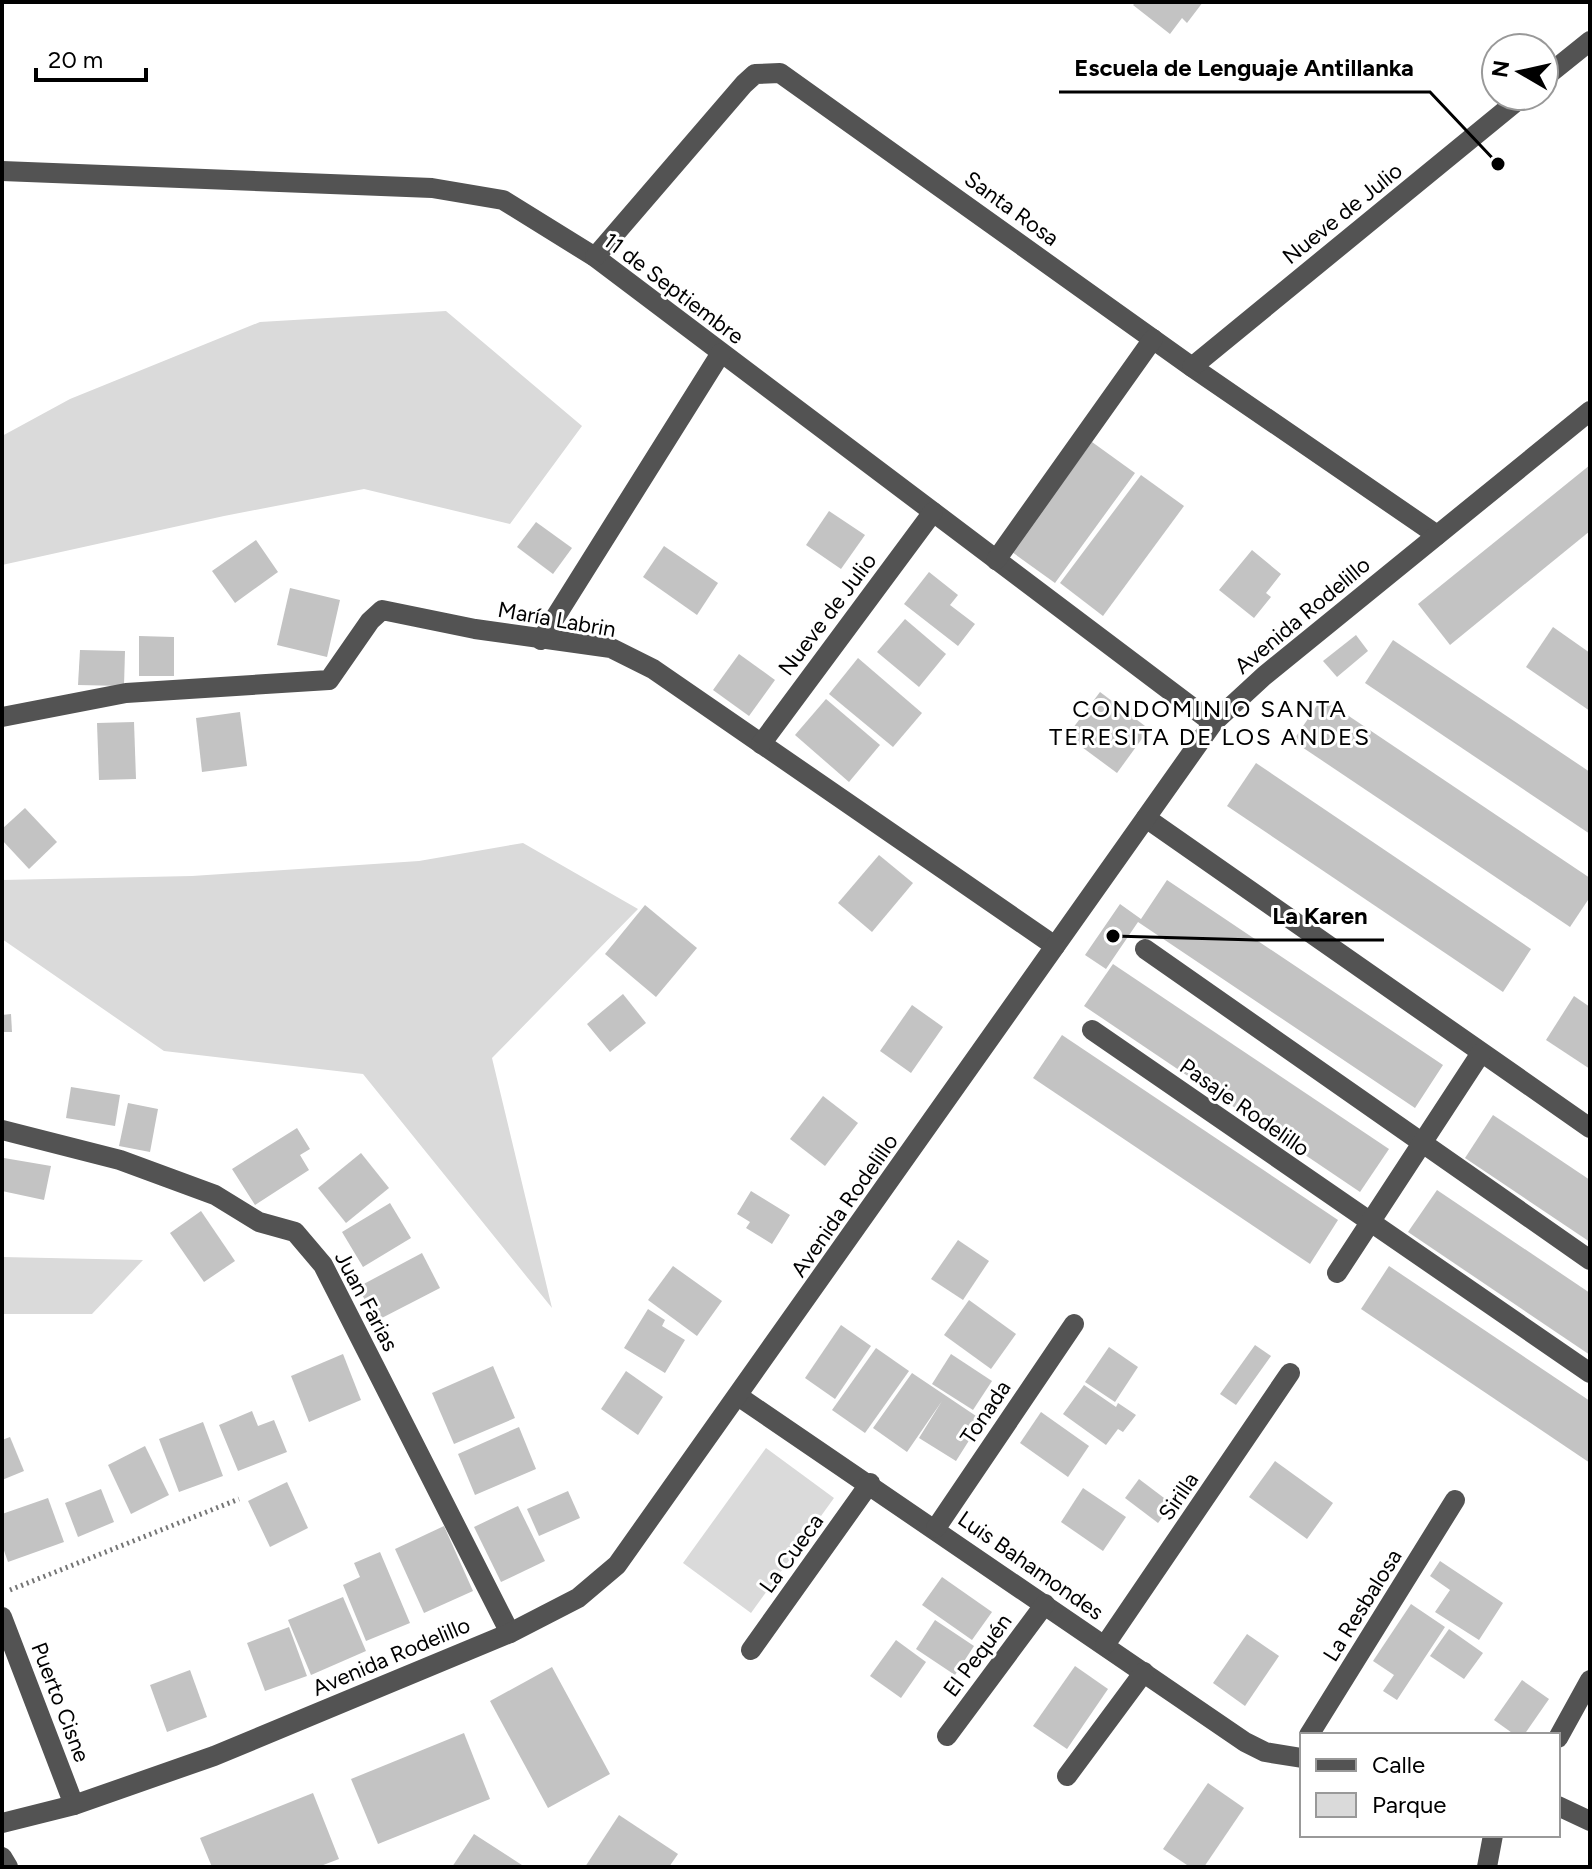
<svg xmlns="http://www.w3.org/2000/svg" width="1592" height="1869" viewBox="0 0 1592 1869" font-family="Figtree,sans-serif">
<rect width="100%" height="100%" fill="#fff"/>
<g fill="#dadada">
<path d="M446,311l136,115 -72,98 -146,-35 -140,27 -222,49v-129l68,-37 190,-77z"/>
<path d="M523,843l115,66 -146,149 60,250 -189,-234 -199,-23 -162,-112v-59l190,-4 227,-15z"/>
<path d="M2,1257l141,3 -51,54h-90z"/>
<path d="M766,1448l68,50 -83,115 -68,-50z"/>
</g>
<g fill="#c3c3c3">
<path d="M1136,2h67l-16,21 -5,-5 -12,16 -37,-29z"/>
<path d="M1092,442l43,31 -80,110 -43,-31z"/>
<path d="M1590,465v66l-140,114 -32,-41z"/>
<path d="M1141,475l43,31 -81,110 -43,-33z"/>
<path d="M829,511l36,24 -24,34 -35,-24z"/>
<path d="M536,522l36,26 -19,26 -36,-27z"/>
<path d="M256,540l22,32 -43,31 -23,-32z"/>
<path d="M664,546l54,37 -21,32 -54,-38z"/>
<path d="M1252,550l29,24 -15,19 5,4 -17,21 -35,-28z"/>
<path d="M929,572l29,23 -8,10 25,19 -17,22 -54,-42z"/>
<path d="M290,588l50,12 -13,57 -50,-12z"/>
<path d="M905,619l41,35 -27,33 -42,-35z"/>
<path d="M1553,627l37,26v58l-64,-44z"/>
<path d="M1356,635l12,16 -31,26 -14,-16z"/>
<path d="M139,636l35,1v39h-35z"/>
<path d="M1393,640l197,132v62l-225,-151z"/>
<path d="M80,650l45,1 -1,35 -46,-1z"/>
<path d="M739,654l36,26 -26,36 -36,-26z"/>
<path d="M858,658l64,55 -29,34 -64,-53z"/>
<path d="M1100,692l49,37 -32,44 -50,-37z"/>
<path d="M1322,698l268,180v19l-20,30 -277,-186z"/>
<path d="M826,699l54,46 -31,37 -54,-47z"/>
<path d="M240,712l7,54 -45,6 -6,-54z"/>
<path d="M134,722l2,57 -37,1 -2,-57z"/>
<path d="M1256,763l275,186 -28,43 -276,-186z"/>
<path d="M25,808l32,34 -28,27 -27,-29v-11z"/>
<path d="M879,855l34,28 -41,49 -34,-29z"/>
<path d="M1167,880l276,185 -28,43 -277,-186 -32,47 -21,-14 35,-51 21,15z"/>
<path d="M645,905l52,43 -41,49 -51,-43z"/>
<path d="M1113,964l276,185 -29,43 -276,-186z"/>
<path d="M623,994l23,29 -36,29 -23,-28z"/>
<path d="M1574,996l16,11v62l-44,-29z"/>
<path d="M912,1005l31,22 -32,46 -31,-22z"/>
<path d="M11,1014l1,18h-10v-17z"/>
<path d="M1062,1035l276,185 -28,44 -277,-186z"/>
<path d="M71,1087l49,8 -5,31 -49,-8z"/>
<path d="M823,1096l35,27 -33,43 -35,-27z"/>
<path d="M128,1103l30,6 -8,43 -31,-6z"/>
<path d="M1493,1115l97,65v62l-125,-84z"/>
<path d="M297,1128l13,21 -10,6 9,15 -54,35 -23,-36z"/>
<path d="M361,1153l28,35 -43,35 -28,-35z"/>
<path d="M4,1158l47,8 -7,34 -42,-9z"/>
<path d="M1437,1190l153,103v62l-182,-123z"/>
<path d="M751,1191l39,24 -18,29 -26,-16 4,-6 -13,-8z"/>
<path d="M390,1203l21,35 -48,29 -21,-35z"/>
<path d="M201,1211l34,50 -31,21 -34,-49z"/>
<path d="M958,1240l31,21 -26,39 -32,-21z"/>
<path d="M422,1253l18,35 -64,33 -18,-34z"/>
<path d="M673,1266l49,35 -25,35 -49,-36z"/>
<path d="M1389,1266l201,135v62l-229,-154z"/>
<path d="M969,1300l47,34 -25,35 -47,-34z"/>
<path d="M648,1309l17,11 -3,6 23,14 -20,33 -41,-25z"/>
<path d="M841,1325l30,21 -36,53 -30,-21z"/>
<path d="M1255,1345l16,11 -35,49 -16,-11z"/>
<path d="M1109,1347l29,20 -23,35 -30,-20z"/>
<path d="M876,1348l33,23 -44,62 -33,-23z"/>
<path d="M343,1354l18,46 -52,22 -18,-46z"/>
<path d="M951,1354l41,27 -19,29 -41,-26z"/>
<path d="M493,1366l22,52 -61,26 -22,-51z"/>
<path d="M626,1371l37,26 -25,38 -37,-26z"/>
<path d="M912,1373l70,47 -26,41 -37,-23 23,-37 -35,51 -34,-24z"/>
<path d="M1084,1385l32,22 2,-4 18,12 -13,17 -5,-3 -12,16 -43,-31z"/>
<path d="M252,1411l6,15 16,-6 13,32 -49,19 -19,-46z"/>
<path d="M1041,1412l48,34 -21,31 -48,-34z"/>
<path d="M203,1422l20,54 -44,16 -20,-53z"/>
<path d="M519,1427l17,42 -61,26 -17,-41z"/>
<path d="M10,1437l14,34 -22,9v-40z"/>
<path d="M145,1446l24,49 -38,19 -23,-49z"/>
<path d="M1275,1461l58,42 -26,36 -58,-42z"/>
<path d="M1139,1479l33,25 -14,19 -33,-25z"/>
<path d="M287,1482l21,46 -38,19 -22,-46z"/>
<path d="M1083,1488l43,29 -23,34 -42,-29z"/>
<path d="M101,1489l13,33 -36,15 -13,-34z"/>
<path d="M568,1491l12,27 -41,18 -12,-27z"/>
<path d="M48,1498l16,44 -56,20 -6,-17v-31z"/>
<path d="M518,1506l27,55 -44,21 -27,-55z"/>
<path d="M444,1526l29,65 -49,22 -29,-64z"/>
<path d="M380,1552l30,71 -44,18 -23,-56 17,-8 -6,-14z"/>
<path d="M1440,1561l63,42 -24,37 -44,-28 15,-22 -20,-14z"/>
<path d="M942,1577l50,35 -20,28 -50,-35z"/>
<path d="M343,1597l23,54 -55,24 -23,-55z"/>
<path d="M1411,1604l34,23 -48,73 -14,-9 11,-16 -21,-14z"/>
<path d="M935,1620l39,26 -19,29 -39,-26z"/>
<path d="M289,1627l18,49 -42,15 -18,-48z"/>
<path d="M1449,1629l34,24 -19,26 -34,-23z"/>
<path d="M1247,1634l32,22 -34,50 -32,-23z"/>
<path d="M896,1640l30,22 -25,36 -31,-22z"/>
<path d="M1075,1666l33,23 -41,60 -34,-23z"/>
<path d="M552,1667l58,107 -62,34 -58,-107z"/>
<path d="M190,1670l17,47 -40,15 -17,-47z"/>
<path d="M1522,1680l27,19 -25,36h-9l-21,-15z"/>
<path d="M464,1733l26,66 -112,45 -27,-65z"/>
<path d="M1208,1783l36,25 -40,59h-14l-27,-18z"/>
<path d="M313,1793l26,66 -21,8h-106l-12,-29z"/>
<path d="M619,1815l59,39 -9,13h-84z"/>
<path d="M474,1834l51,33h-73z"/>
</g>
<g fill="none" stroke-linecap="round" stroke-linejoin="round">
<path stroke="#757575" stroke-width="5" stroke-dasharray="2 4" stroke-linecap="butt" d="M10,1590l229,-91"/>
<g stroke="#535353" stroke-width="20">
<path d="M1544,78l46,-37"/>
<path d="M2,171l430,17 71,12 92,57 618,466"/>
<path d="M595,257l149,-173 11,-10 25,-1 412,294 245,168"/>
<path d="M1192,367l331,-271"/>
<path d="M996,560l157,-221"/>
<path d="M541,640l180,-287"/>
<path d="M2,717l124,-24 203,-13 41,-59 12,-11 93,19 136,19 42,21 402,277"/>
<path d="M761,744l172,-232"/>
<path d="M1146,818l444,310"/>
<path d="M1145,949l445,311"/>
<path d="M1092,1030l498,343"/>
<path d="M2,1130l118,30 95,35 44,27 36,10 28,33 187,368"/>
<path d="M1337,1273l144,-220"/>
<path d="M738,1396l507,346 20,10 37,6"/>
<path d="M936,1528l138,-204"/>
<path d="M2,1617l72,188"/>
<path d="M1105,1645l185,-272"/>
<path d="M751,1650l119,-167"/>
<path d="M1309,1735l146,-235"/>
<path d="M947,1736l98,-132"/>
<path d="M1558,1738l32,-58"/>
<path d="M1067,1776l77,-104"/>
<path d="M1558,1806l32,15"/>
<path d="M2,1823l72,-18 140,-49 296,-123 68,-35 39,-33 596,-842 51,-47 326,-265"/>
<path d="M2,1857l6,10"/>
<path d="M1487,1867l6,-32"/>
</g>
</g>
<g text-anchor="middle" stroke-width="6" stroke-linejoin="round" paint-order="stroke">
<g font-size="22" fill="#000" stroke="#fff">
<text transform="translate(1012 208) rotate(36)" y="8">Santa Rosa</text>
<text transform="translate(1342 213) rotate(-39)" y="8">Nueve de Julio</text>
<text transform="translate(674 288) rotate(37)" y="8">11 de Septiembre</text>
<text transform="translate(827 614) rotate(-53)" y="8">Nueve de Julio</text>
<text transform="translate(1302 615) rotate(-40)" y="8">Avenida Rodelillo</text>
<text transform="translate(557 619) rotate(10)" y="8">María Labrin</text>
<text transform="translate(1245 1107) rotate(35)" y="8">Pasaje Rodelillo</text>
<text transform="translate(844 1205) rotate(-55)" y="8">Avenida Rodelillo</text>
<text transform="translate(367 1301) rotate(62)" y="8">Juan Farias</text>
<text transform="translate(985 1412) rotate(-56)" y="8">Tonada</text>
<text transform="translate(1178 1496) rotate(-56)" y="8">Sirilla</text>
<text transform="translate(791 1553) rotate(-54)" y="8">La Cueca</text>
<text transform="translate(1031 1565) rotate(35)" y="8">Luis Bahamondes</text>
<text transform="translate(1362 1605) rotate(-58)" y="8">La Resbalosa</text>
<text transform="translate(977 1655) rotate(-53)" y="8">El Pequén</text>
<text transform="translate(391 1656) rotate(-23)" y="8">Avenida Rodelillo</text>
<text transform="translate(61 1702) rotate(69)" y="8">Puerto Cisne</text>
</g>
<g font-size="24" letter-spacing="2" fill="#000" stroke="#fff">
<text x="1210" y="717">CONDOMINIO SANTA<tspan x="1210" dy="28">TERESITA DE LOS ANDES</tspan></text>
</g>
</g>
<path fill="none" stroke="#000" stroke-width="3" d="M1498 164L1430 92H1059M1113 936L1256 940H1384"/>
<g fill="#000" stroke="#fff" stroke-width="3">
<circle cx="1498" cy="164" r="8"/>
<circle cx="1113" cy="936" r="8"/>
</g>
<g font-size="24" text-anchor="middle" font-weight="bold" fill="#000" stroke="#fff" stroke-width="6" stroke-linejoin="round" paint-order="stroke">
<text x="1244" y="76">Escuela de Lenguaje Antillanka</text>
<text x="1320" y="924">La Karen</text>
</g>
<rect width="1592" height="1869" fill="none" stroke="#000000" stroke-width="8"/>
<rect x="1300" y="1733" width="260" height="104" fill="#ffffff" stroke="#999999" stroke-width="2"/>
<rect x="1316" y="1759" width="40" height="12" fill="#535353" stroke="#999999" stroke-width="2"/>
<text x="1372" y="1773" font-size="24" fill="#000000">Calle</text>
<rect x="1316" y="1793" width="40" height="24" fill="#dadada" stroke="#999999" stroke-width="2"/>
<text x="1372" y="1813" font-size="24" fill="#000000">Parque</text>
<g transform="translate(1520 72) rotate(279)"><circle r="38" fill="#ffffff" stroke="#999999" stroke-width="2"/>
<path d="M0-6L14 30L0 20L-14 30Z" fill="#000000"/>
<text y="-12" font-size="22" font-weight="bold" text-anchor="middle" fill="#000000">N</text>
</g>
<path d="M36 68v12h110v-12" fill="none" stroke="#000000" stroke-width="4"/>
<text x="48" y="68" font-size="24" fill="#000000" stroke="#ffffff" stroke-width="6" paint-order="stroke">20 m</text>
</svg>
